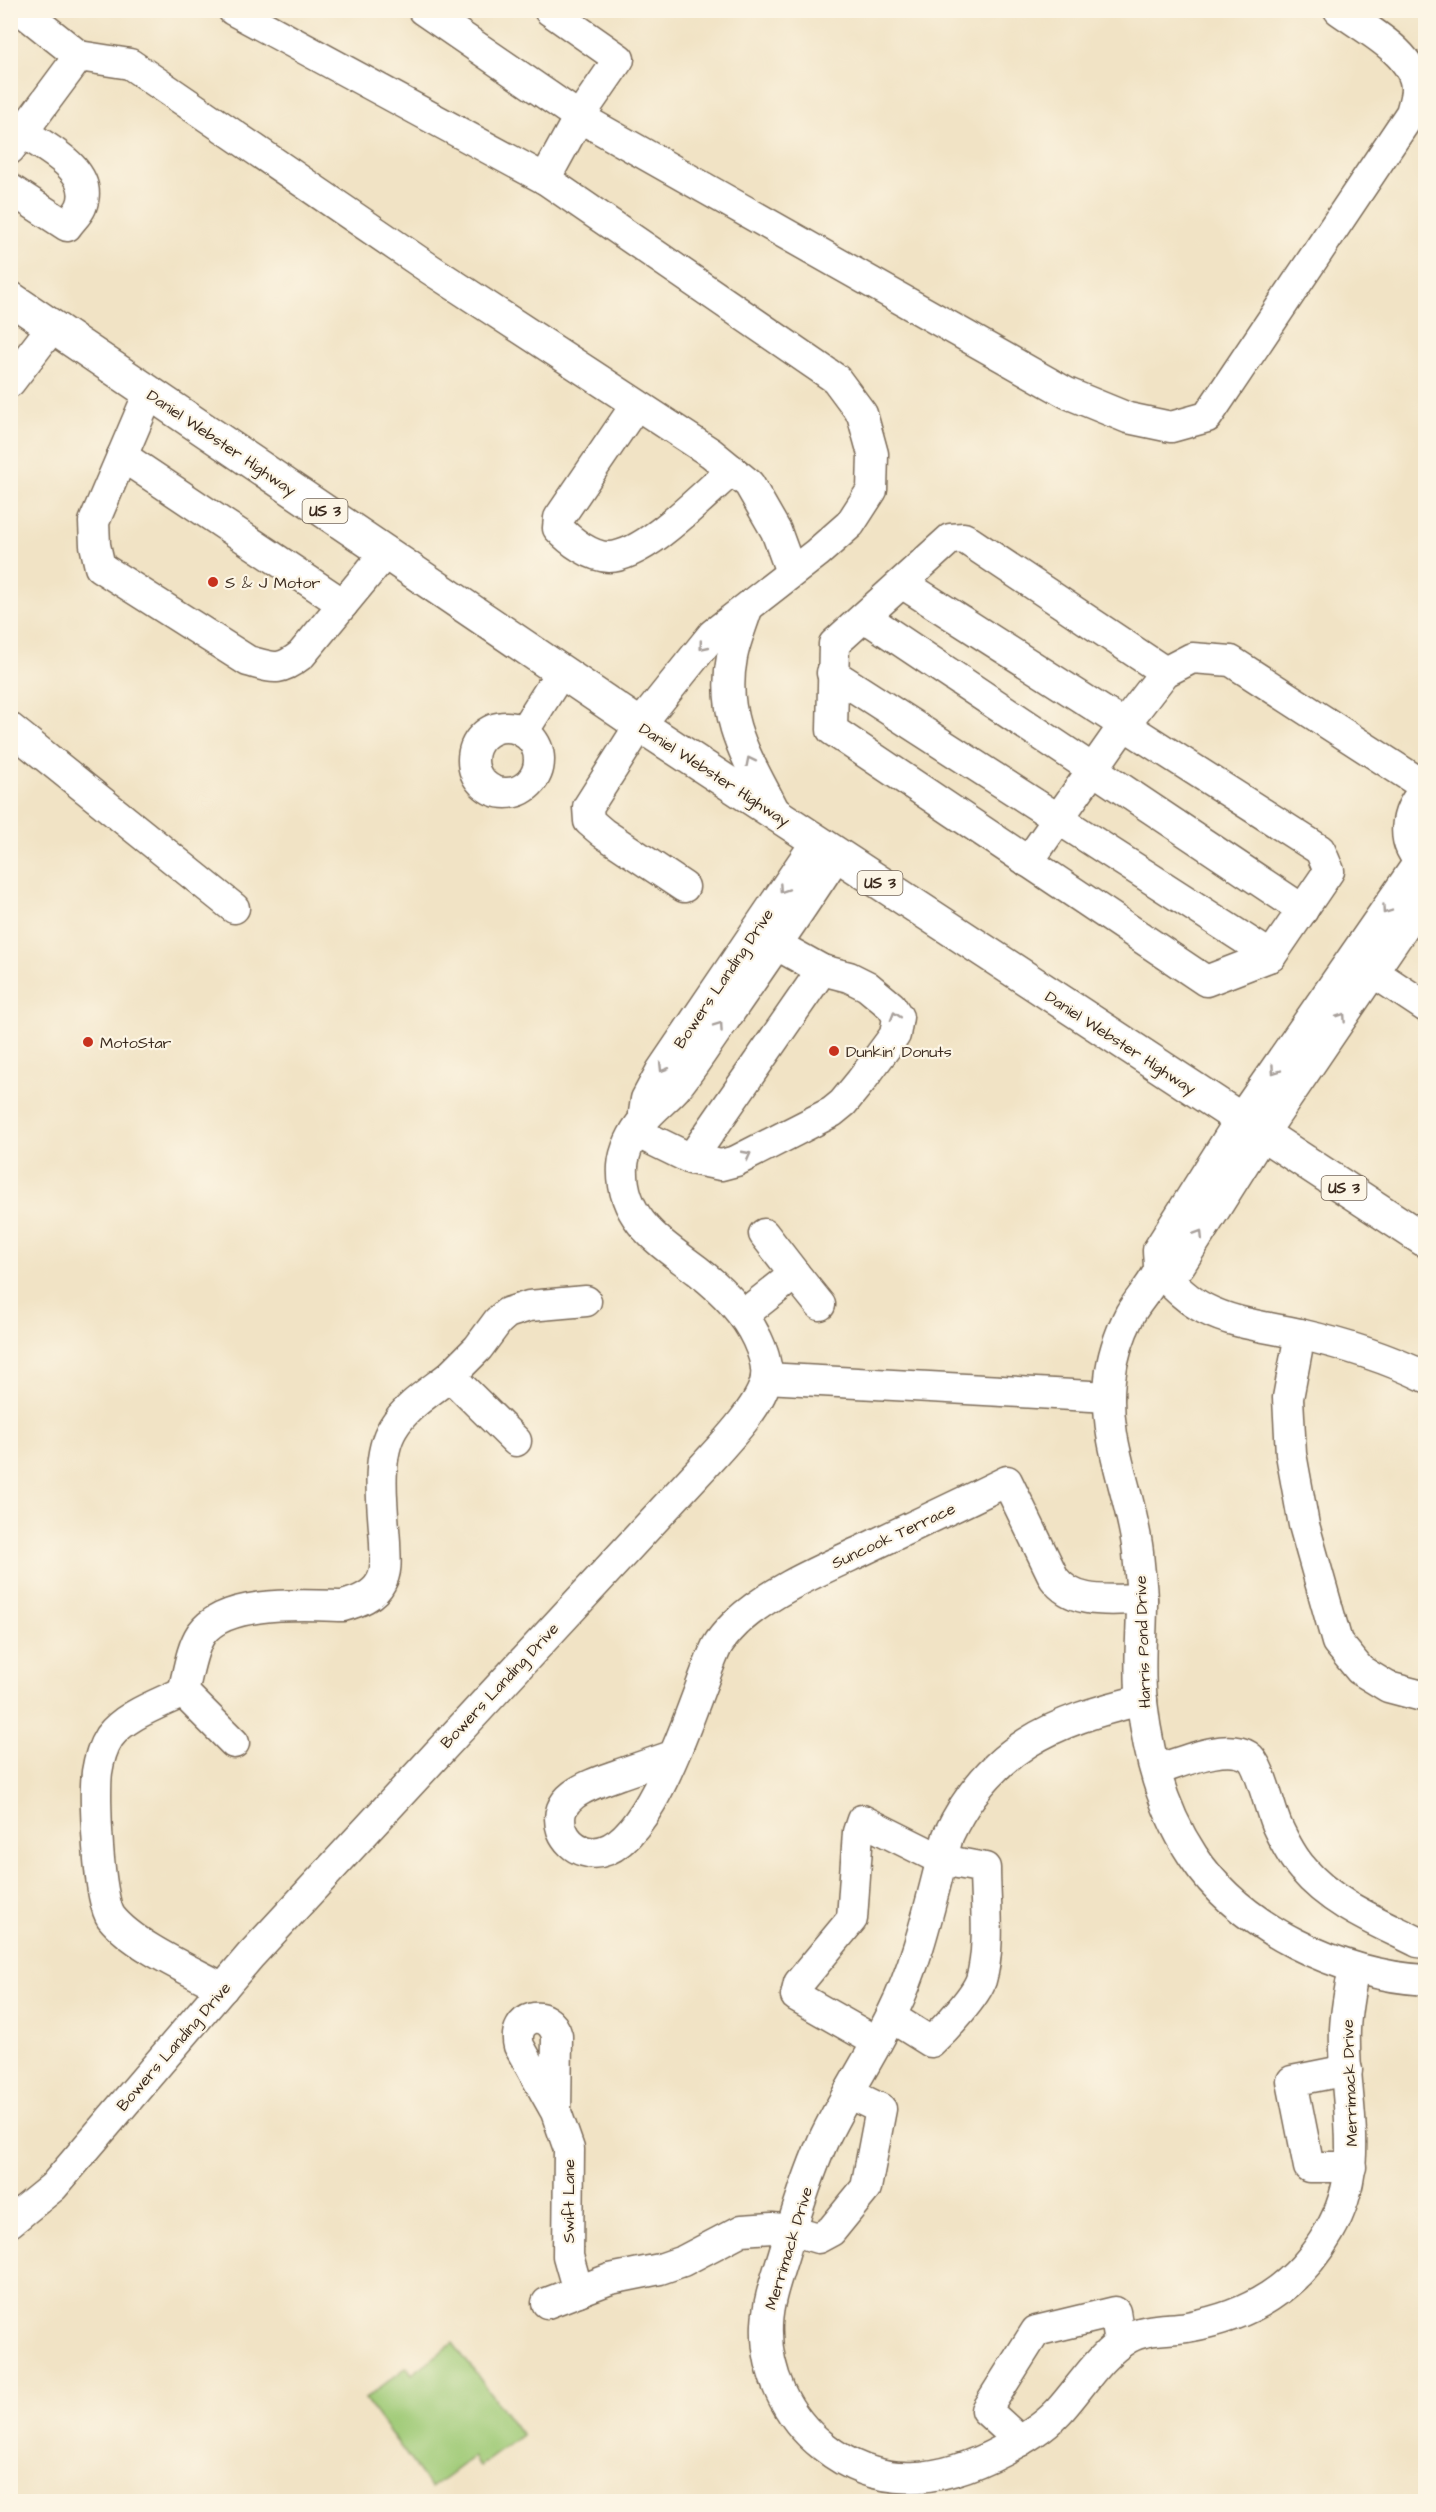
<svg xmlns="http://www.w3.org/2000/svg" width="1436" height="2512" viewBox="0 0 1436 2512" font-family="'Architects Daughter',sans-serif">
<rect width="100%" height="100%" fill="#fcf5e5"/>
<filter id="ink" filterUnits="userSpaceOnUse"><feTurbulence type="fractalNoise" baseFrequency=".0167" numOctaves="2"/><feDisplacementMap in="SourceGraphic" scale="12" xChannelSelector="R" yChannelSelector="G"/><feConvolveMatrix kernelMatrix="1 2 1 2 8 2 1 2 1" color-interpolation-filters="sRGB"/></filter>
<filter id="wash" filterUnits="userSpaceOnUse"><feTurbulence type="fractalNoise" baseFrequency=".008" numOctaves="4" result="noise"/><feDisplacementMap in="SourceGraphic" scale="24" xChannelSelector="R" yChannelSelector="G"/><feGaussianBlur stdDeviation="1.35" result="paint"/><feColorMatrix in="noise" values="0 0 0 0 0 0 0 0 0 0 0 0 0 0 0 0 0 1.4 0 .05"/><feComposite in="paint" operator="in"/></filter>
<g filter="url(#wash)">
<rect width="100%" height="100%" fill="#f1e3c5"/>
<path fill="#a0cb78" stroke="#6e7a4b" stroke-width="1.5" d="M453,2343l69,92 -42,31 -7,-9 -42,31 -66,-89 42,-32 5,7z"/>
</g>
<g filter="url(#ink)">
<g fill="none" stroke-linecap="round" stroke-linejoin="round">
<defs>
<g id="minor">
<path d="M21,10l58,46"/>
<path d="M233,10l312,169 291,200 26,35 11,40 -1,36 -22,34 -33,29 -104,81 -73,91 -52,82 1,14 14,12 81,54"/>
<path d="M423,10l156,107 488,276 61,25 43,9 36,-10 204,-304c2,-8 5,-16 5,-24 0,-35 -51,-60 -77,-79"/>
<path d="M10,149l69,-93 51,8 300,205 281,184 38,31 27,47 15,41"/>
<path d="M545,179l34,-62 40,-58 -70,-49"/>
<path d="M10,189l57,37c4,-6 11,-12 14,-19 15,-36 -35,-59 -59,-75"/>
<path d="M10,382l43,-56"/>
<path d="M149,393l-55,129 1,23 5,22 148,94c26,7 31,11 53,-6l85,-103"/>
<path d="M636,405l-77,113 -1,10c12,13 33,29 51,29 37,-1 95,-63 123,-87"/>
<path d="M122,456l221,148"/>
<path d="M902,583l418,267 9,21 -58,85 -65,25 -374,-251 2,-86 116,-105 14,-1 201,134"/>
<path d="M747,609c-5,16 -12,32 -15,48 -12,63 17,103 44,157"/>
<path d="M865,617l438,293"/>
<path d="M832,673l439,283"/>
<circle cx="506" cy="760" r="33"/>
<path d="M10,728l224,180"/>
<path d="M523,732l38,-60"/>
<path d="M1426,789c-22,22 -28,57 0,77"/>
<path d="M1028,862l96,-137 41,-53 27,-14 39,3 195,126"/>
<path d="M1419,862l-179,258 -82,130c0,7 2,16 0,22 -7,15 -20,28 -28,42 -10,20 -18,43 -20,65 -7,62 21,113 28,173 1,17 4,34 4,50 0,33 -4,67 0,100 6,53 21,109 51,154 48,73 147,119 233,124"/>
<path d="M1355,960l71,47"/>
<path d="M644,1113l2,-14 15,-28 156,-230"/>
<path d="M636,1132l55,27 131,-189"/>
<path d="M691,1159l30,6 15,-4 96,-49 11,-9 18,-22 34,-46 3,-18 -7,-11 -24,-20 -18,-9 -27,-7 -45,-25"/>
<path d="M1159,1271l21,-6 82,-130 164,-241"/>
<path d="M1159,1271c14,14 28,29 46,38 29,15 63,18 94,25 44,10 86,23 127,43"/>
<path d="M795,1274l25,31"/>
<path d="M743,1315l52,-41 -31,-40"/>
<path d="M1300,1334l-12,64 3,56 13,71 33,117 23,28 28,17 38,10"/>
<path d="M450,1376l28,-28 20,-27 9,-8 22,-7 57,-5"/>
<path d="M766,1378l343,19"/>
<path d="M183,1692c-24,12 -58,23 -74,45 -7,11 -10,22 -12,35 -3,24 1,127 14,145 23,29 79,53 112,71"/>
<path d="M1142,1700c-89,21 -153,48 -194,136 -16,58 -28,122 -55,176 -21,44 -49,84 -70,129 -15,34 -27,72 -38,109 -7,24 -17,49 -18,74 -2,47 19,93 56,122 57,46 120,36 180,4 21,-11 40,-22 56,-39 22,-24 40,-56 69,-73 17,-10 40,-8 59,-11 63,-11 110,-39 142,-95 40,-68 13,-131 16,-203 1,-21 5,-41 9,-61"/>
<path d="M234,1743l-51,-51c5,-18 8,-43 18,-58 24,-35 104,-29 142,-28 15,-4 31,-10 38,-24 7,-12 4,-27 4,-40 -2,-33 -10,-85 8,-114 13,-22 38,-37 57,-52l66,65"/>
<path d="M672,1756c-17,6 -35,12 -52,18 -24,9 -70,20 -58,56 4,10 12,18 22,21 64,20 112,-163 133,-205 5,-9 13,-17 20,-24 32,-30 83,-52 122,-70 50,-24 99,-47 148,-71l47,97c20,28 57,21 88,21"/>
<path d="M1156,1770c24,-7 69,-28 92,-14 12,7 22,55 29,70 7,15 15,31 26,43 29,35 75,53 115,73l8,1"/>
<path d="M877,2042l-81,-46 3,-13 53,-64 6,-87 4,-12 80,40 43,8c0,35 6,78 -4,112 -6,17 -36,49 -50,62l-40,-25"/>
<path d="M1347,2070l-55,11 17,86h42"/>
<path d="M556,2112l-37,-66c-8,-30 30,-40 38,-10l-1,76 13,37 -1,107 10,35"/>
<path d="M10,2222l43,-35 197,-231 454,-490c18,-20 59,-62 62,-88 2,-14 -4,-28 -9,-39 -13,-28 -36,-50 -59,-68 -37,-28 -78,-52 -75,-105 1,-15 10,-34 20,-45 9,-12 22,-21 32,-32 18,-22 33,-47 50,-70 38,-55 76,-109 112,-165"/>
<path d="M547,2303l63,-24 50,-10 23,-8 59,-31 30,-2 19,2 27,8 13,-7 35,-43 15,-79 -33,-16"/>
<path d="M1020,2441l-34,-31 50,-79 79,-19 5,31"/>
</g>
<path id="major" d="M10,298l630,427 786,516"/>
</defs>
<use href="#minor" stroke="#7b6b58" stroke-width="33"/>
<use href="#major" stroke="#7b6b58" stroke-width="36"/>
<use href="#minor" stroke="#fff" stroke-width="30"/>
<use href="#major" stroke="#fff" stroke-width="33"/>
</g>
<defs><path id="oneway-chevron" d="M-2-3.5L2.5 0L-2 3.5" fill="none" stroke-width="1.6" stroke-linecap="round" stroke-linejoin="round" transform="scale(1.5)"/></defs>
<g stroke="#a79f9a">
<use href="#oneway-chevron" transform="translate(703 646) rotate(129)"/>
<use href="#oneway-chevron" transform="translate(750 761) rotate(-117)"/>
<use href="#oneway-chevron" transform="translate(783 889) rotate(124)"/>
<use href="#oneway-chevron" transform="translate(1386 910) rotate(125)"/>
<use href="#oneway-chevron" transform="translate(895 1016) rotate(-107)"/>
<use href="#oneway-chevron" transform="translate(1342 1017) rotate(-56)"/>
<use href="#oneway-chevron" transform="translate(719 1026) rotate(-55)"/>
<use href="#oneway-chevron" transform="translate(663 1068) rotate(122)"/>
<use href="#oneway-chevron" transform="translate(1275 1070) rotate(125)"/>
<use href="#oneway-chevron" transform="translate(747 1155) rotate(-28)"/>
<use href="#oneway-chevron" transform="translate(1199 1234) rotate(-58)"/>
</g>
</g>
<g fill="#c8321e" stroke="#fcf5e5" stroke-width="2">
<circle cx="213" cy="582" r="6"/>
<circle cx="88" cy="1042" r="6"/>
<circle cx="834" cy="1051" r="6"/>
</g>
<g text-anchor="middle" stroke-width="4.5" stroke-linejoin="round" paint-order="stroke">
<g fill="#fcf5e5" stroke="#75675a" stroke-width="1.5">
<rect x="302.5" y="499" width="45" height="24" rx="4.5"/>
<rect x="857.5" y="871" width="45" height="24" rx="4.5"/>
<rect x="1321.5" y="1176" width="45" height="24" rx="4.5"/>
</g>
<g font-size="15" font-weight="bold" fill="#3b2a1e">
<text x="325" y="516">US 3</text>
<text x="880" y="888">US 3</text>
<text x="1344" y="1193">US 3</text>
</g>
<g font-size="16" fill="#3b2a1e" stroke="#fcf5e5">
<text transform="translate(222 442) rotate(34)" y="6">Daniel Webster Highway</text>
<text transform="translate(715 774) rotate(33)" y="6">Daniel Webster Highway</text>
<text transform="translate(723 978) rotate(-56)" y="6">Bowers Landing Drive</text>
<text transform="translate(1121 1042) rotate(33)" y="6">Daniel Webster Highway</text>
<text transform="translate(893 1535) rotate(-25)" y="6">Suncook Terrace</text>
<text transform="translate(1142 1642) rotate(-92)" y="6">Harris Pond Drive</text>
<text transform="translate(499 1685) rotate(-47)" y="6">Bowers Landing Drive</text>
<text transform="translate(173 2046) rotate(-49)" y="6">Bowers Landing Drive</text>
<text transform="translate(1349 2083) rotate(-92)" y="6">Merrimack Drive</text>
<text transform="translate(568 2201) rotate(-90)" y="6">Swift Lane</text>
<text transform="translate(788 2248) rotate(-73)" y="6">Merrimack Drive</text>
</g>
<g font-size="16" fill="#3b2a1e" stroke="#fcf5e5" text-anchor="start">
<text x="225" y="588">S &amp; J Motor</text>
<text x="100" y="1048">MotoStar</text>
<text x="846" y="1057">Dunkin' Donuts</text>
</g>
</g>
<rect width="1436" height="2512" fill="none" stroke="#fcf5e5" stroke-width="36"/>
</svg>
